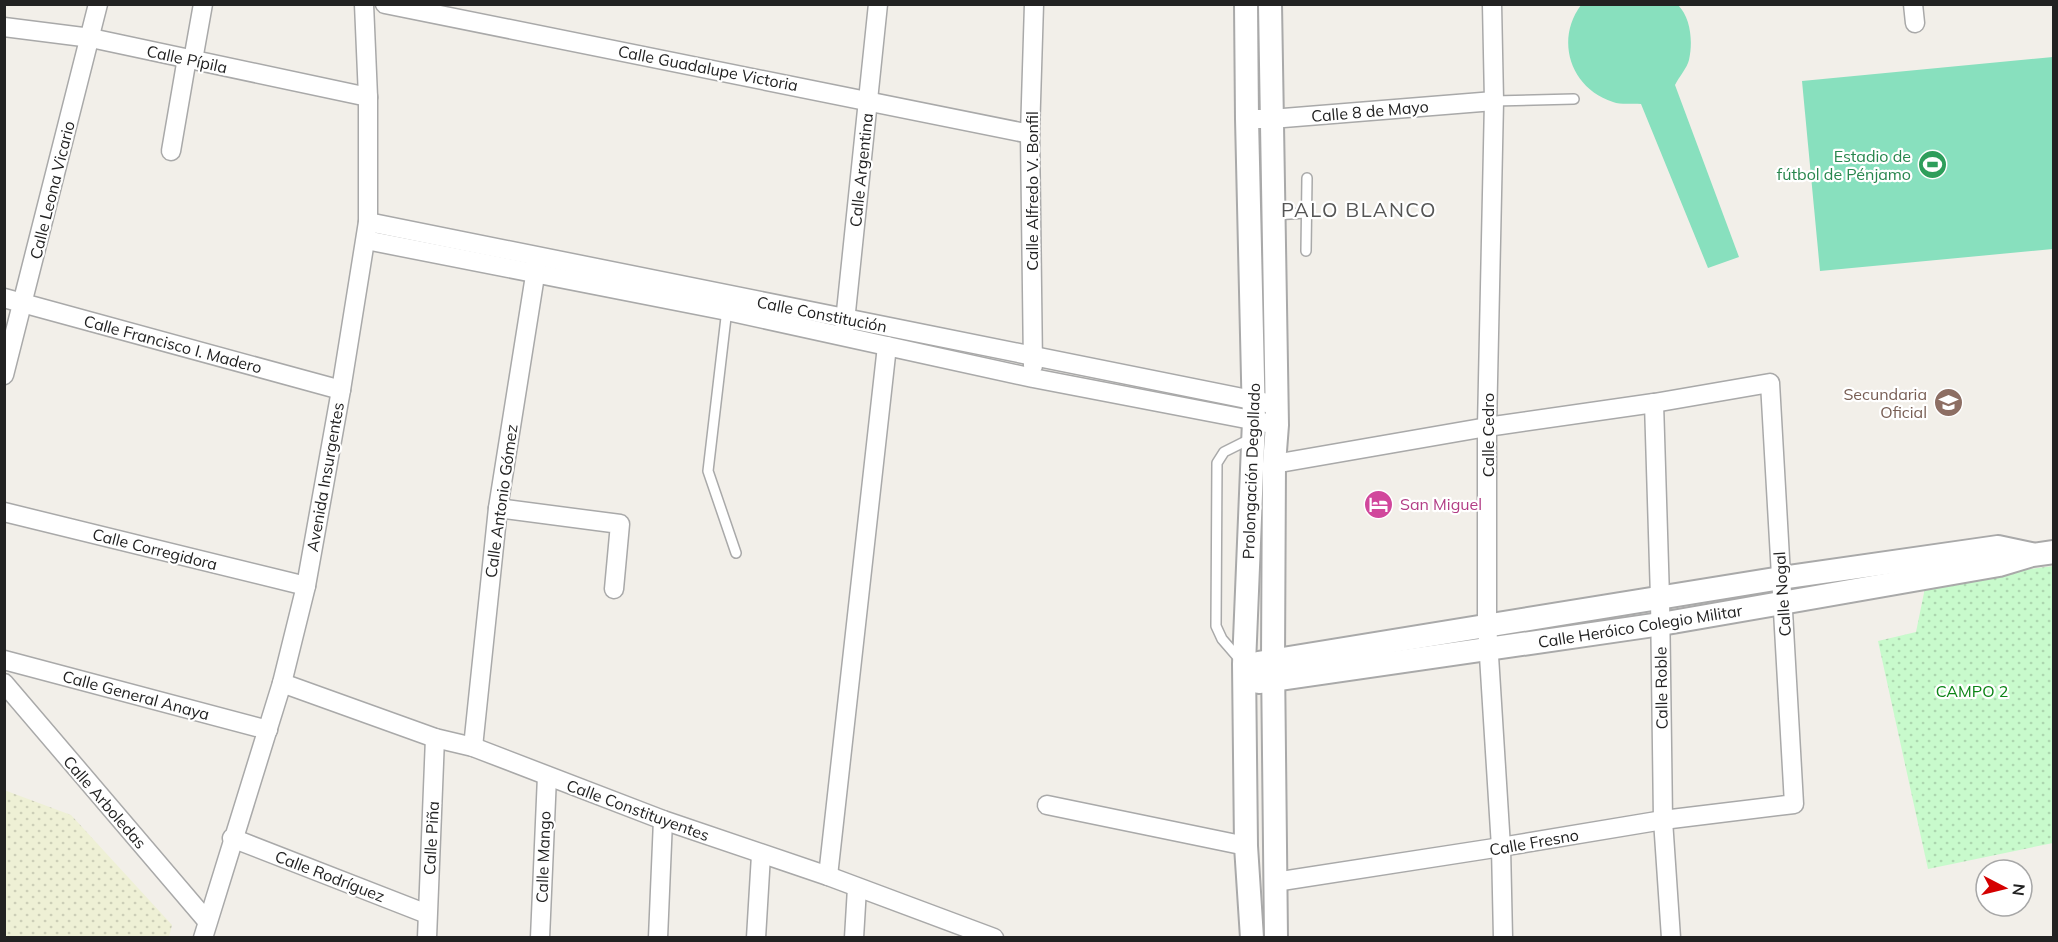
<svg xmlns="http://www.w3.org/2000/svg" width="2058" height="942" viewBox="0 0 2058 942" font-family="Mulish,sans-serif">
<defs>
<pattern id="farmland-dots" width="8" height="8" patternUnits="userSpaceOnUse" patternTransform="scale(1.5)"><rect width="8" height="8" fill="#eef0d5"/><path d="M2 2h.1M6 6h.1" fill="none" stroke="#ccceb7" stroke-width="1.8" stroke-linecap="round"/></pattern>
<pattern id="park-dots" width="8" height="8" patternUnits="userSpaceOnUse" patternTransform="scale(1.5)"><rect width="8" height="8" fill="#c8facc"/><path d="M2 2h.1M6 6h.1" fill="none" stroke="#acd6af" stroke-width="1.8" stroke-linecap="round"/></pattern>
</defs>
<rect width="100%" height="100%" fill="#f2efe9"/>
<path fill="url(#farmland-dots)" d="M4,790l67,25 101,110 -3,12h-164z"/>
<path fill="url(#park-dots)" d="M2053,566v277l-125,26 -50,-228 38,-9 10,-49z"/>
<g fill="#88e0be">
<path d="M1678,5c13,13 15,37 11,55 -2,8 -10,17 -14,25l64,172 -31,11 -67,-164c-9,-1 -20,1 -28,-2 -43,-14 -58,-62 -32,-97z"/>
<path d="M2053,57v192l-233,22 -18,-190z"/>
</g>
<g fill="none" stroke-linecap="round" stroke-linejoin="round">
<defs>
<g id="service">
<path d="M1494,101l80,-2"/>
<path d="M1274,215l32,-2"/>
<path d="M1306,251l1,-73"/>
<path d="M727,309l-19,162 28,82"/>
<path d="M1241,661l-19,-22 -6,-13 1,-163 7,-11 28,-14"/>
</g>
<g id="minor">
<path d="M385,4l645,130"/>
<path d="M1492,4l2,97 -7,326v197l14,223 2,91"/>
<path d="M1913,4l2,19"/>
<path d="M4,27l87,11 277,59"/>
<path d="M193,60l10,-56"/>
<path d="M1247,119h24l223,-18"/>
<path d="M171,151l16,-93"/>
<path d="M368,222l909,183"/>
<path d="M366,240l361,71 306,67 234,45"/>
<path d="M4,298l337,92"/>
<path d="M844,331l34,-327"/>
<path d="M1033,366l-3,-232 4,-130"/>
<path d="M4,375l94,-371"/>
<path d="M1654,403l6,195 3,222 8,118"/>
<path d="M1274,464l213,-37 167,-24 116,-20 24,421 -131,16 -162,27 -226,35"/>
<path d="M498,508l122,16 -6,65"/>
<path d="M4,512l302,74"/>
<path d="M4,660l264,70"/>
<path d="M4,683l203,238"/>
<path d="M282,683l153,55 38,9 190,73 165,56 166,62"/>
<path d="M473,747l25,-239 39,-245"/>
<path d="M1047,805l199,41"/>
<path d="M232,838l195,76"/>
<path d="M828,876l59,-530"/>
<path d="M203,938l79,-255 24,-97 35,-196 27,-168v-125l-4,-93"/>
<path d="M427,938l8,-200"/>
<path d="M540,938l7,-162"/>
<path d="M658,938l5,-118"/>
<path d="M756,938l5,-83"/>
<path d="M854,938l3,-50"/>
</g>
<g id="tertiary">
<path d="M1246,4l1,115 7,302 -10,243 2,182 6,92"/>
<path d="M1270,4l7,421 -3,39 -1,197 3,277"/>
<path d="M1258,663l523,-85 217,-31 33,7"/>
<path d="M1259,682l402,-58 338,-59 33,-10 22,-3"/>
</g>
</defs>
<use href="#service" stroke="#a9a9a9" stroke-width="12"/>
<use href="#minor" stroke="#a9a9a9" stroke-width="21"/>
<use href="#tertiary" stroke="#a9a9a9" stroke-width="26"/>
<use href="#service" stroke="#fff" stroke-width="9"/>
<use href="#minor" stroke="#fff" stroke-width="18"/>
<use href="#tertiary" stroke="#fff" stroke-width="22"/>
</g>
<defs>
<symbol id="stadium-disc" viewBox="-11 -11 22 22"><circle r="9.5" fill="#2e9e5b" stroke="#fff"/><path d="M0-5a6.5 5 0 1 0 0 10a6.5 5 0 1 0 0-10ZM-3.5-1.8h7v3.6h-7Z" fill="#fff"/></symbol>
<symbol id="school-disc" viewBox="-11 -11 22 22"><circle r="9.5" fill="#8d6e63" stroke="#fff"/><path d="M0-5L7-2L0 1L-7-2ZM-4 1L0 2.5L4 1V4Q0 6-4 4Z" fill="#fff"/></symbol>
<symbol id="hotel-disc" viewBox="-11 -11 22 22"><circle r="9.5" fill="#d1479c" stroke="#fff"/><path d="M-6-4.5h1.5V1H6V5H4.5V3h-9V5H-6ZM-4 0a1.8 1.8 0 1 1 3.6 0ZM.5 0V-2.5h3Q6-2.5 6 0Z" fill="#fff"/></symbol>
</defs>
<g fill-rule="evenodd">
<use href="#stadium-disc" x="1916" y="148" width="33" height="33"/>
<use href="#school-disc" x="1932" y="386" width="33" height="33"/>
<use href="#hotel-disc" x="1362" y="488" width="33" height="33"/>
</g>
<g text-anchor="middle" stroke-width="4.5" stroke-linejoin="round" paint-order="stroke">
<g font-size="16" fill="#222" stroke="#fff">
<text transform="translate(187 59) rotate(12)" y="6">Calle Pípila</text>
<text transform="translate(708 68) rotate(11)" y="6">Calle Guadalupe Victoria</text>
<text transform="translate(1370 111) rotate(-5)" y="6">Calle 8 de Mayo</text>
<text transform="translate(861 170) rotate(-84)" y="6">Calle Argentina</text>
<text transform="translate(52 190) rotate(-76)" y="6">Calle Leona Vicario</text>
<text transform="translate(1032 191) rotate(-90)" y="6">Calle Alfredo V. Bonfil</text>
<text transform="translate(822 314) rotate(11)" y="6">Calle Constitución</text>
<text transform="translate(173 344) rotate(15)" y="6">Calle Francisco I. Madero</text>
<text transform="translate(1488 435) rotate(-90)" y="6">Calle Cedro</text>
<text transform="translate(1251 471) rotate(-88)" y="6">Prolongación Degollado</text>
<text transform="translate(325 477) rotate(-80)" y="6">Avenida Insurgentes</text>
<text transform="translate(501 501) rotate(-82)" y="6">Calle Antonio Gómez</text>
<text transform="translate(155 549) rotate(14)" y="6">Calle Corregidora</text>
<text transform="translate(1782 594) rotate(-94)" y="6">Calle Nogal</text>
<text transform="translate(1640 626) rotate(-9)" y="6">Calle Heróico Colegio Militar</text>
<text transform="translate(1661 688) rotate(-91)" y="6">Calle Roble</text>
<text transform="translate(136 695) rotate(15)" y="6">Calle General Anaya</text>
<text transform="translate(105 802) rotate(49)" y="6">Calle Arboledas</text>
<text transform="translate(638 810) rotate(20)" y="6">Calle Constituyentes</text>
<text transform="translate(431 838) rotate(-87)" y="6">Calle Piña</text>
<text transform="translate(1534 842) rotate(-10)" y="6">Calle Fresno</text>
<text transform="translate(543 857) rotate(-88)" y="6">Calle Mango</text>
<text transform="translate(330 876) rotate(21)" y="6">Calle Rodríguez</text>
</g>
<g font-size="16" fill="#27864d" stroke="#fff" text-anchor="end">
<text x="1911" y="162">Estadio de<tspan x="1911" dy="18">fútbol de Pénjamo</tspan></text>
</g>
<g font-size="16" fill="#785e54" stroke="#fff" text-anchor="end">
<text x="1927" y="400">Secundaria<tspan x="1927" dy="18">Oficial</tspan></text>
</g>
<g font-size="16" fill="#b23c85" stroke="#fff" text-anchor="start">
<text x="1400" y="510">San Miguel</text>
</g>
<g font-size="16" fill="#0c8416" stroke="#fff">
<text x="1972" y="697">CAMPO 2</text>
</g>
<g font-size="20" letter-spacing="1.5" fill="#555" stroke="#fff">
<text x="1359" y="217">PALO BLANCO</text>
</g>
</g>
<rect width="2058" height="942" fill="none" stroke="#222222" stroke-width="12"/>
<g transform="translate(2004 888) rotate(97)"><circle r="28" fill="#ffffff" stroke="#a7a7a7" stroke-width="1.5"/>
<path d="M0-4.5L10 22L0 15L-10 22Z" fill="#d40000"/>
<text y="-9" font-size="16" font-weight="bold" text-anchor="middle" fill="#222222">N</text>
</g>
</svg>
